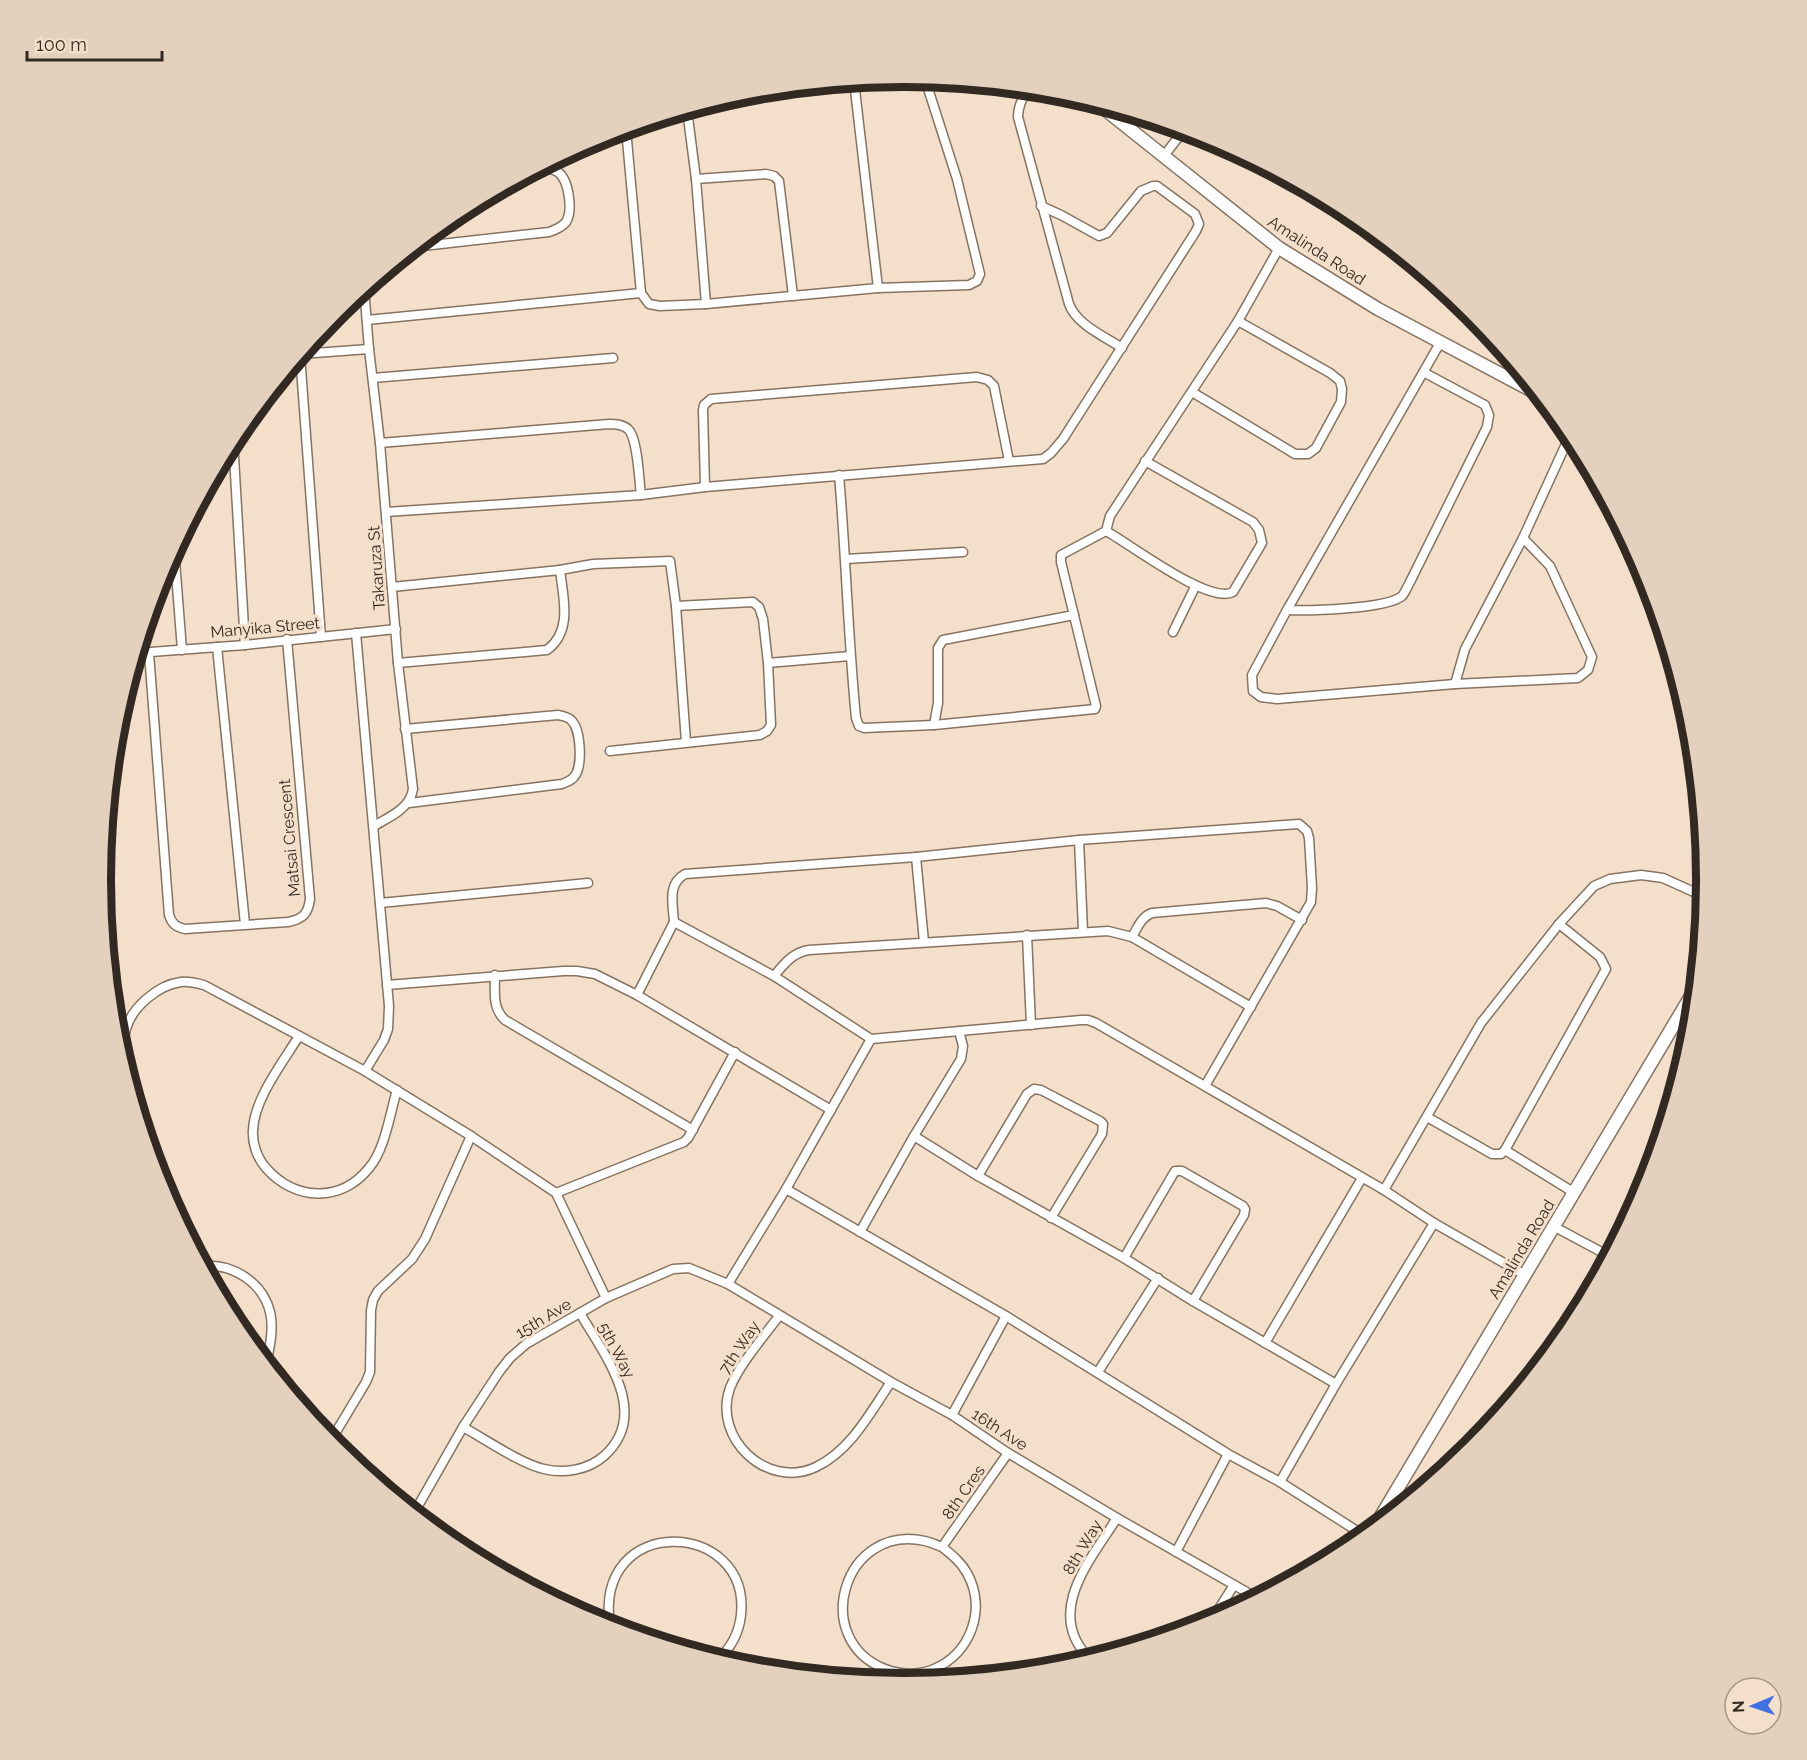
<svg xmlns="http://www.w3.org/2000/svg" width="1807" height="1760" viewBox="0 0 1807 1760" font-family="Raleway,sans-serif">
<rect width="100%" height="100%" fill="#f4dfca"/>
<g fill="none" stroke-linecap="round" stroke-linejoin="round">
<defs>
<g id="street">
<path d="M854,81l24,207"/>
<path d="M1028,89c-6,9 -10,17 -10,28l51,187c8,21 35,32 53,44"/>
<path d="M744,93l120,-13"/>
<path d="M687,110l9,69 10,125"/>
<path d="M626,129l15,164 8,11 11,2 46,-2 172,-16 91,-3 8,-4 3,-7 -23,-95 -32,-100"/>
<path d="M1163,157l21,-27"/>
<path d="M696,179l70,-5 8,2 5,5 14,115"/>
<path d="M414,247l135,-15c6,-2 13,-5 17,-10 7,-11 3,-42 -8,-50 -5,-3 -13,-4 -18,-4"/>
<path d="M364,288l5,61 11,94 18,220 15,126c-3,20 -24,28 -39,37"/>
<path d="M367,320l274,-27"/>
<path d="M1440,343l-153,267 -35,65 1,16 8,6 16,2 178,-15 123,-6 10,-8 4,-13 -42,-91 -27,-28"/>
<path d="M301,354l68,-5"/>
<path d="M300,355l21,282"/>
<path d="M373,378l240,-20"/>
<path d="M1192,392l103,62h13l8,-6 25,-46 1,-13 -2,-8 -10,-8 -92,-52"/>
<path d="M233,439l12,206"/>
<path d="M380,443l229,-19c6,0 13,0 19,5 10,9 11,52 13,66"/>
<path d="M1145,461l108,61 6,8 3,13 -29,49c-24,13 -103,-48 -127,-61l4,-15 128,-195 41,-73"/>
<path d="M839,475c7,81 9,162 17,243l3,8 5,2 70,-3 161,-16 1,-3 -35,-144v-7l45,-24"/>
<path d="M705,487l-2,-77 1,-5 7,-6 266,-22 11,3 6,6 15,75"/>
<path d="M386,512l255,-17 64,-8 338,-28 8,-6 12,-14 133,-208 3,-7 -4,-10 -38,-28h-4l-12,5 -34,42 -8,3 -38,-21 -20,-9"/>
<path d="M174,548l8,102"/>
<path d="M846,559l117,-7"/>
<path d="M560,570l33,-6 77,-3 6,45 10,136"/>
<path d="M392,587l168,-17c3,27 13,61 -13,80l-149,13"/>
<path d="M1287,610c20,1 101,-1 115,-14 3,-3 5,-9 7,-12l78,-157 2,-12 -4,-10 -60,-32"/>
<path d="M1173,632l22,-45"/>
<path d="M356,633l33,373 -1,23 -4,11 -19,31"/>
<path d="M217,647l28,277"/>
<path d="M137,653l108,-8 151,-16"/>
<path d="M149,653l20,262c3,9 7,12 16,14l103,-7c15,-3 20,-8 22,-23l-23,-260"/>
<path d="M768,663l82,-7"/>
<path d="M1455,684l10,-35 58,-111 48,-105"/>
<path d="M934,725l4,-22v-55l5,-8 131,-25"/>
<path d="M405,729l153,-14c4,1 10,2 13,5 10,9 12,47 3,57 -3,4 -8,5 -12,7l-153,19"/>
<path d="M610,751l150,-16 7,-4 4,-6 -3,-62 -5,-44 -4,-12 -6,-5 -77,4"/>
<path d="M1079,840l4,91"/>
<path d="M916,857l8,85"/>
<path d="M380,903l208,-20"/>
<path d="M1027,935l4,90"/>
<path d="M1132,937c6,-10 9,-20 20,-24l114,-10 11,3 25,14"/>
<path d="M495,975c0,17 -3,33 10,45l188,110"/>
<path d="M774,976c11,-13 18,-23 35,-26l299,-19 24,6 119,70"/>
<path d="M387,985l176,-14h14l18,3 42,21 194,115"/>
<path d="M637,995l37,-73"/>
<path d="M299,1036c-16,26 -45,63 -46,94 -1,13 4,28 13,38 29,33 75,35 103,0 16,-18 21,-55 28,-78"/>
<path d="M123,1061c0,-10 0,-22 3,-32 6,-22 32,-44 55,-47 7,-1 15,1 23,3l161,86 106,65 85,57 50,105"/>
<path d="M1205,1086l106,-184 1,-14 -3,-50 -2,-7 -8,-7 -220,16 -163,17 -231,17c-18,10 -12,30 -11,48l100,54 97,63 210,-19h7l8,3 288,167 50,33 91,52"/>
<path d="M1427,1117l65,37h9l4,-4 101,-181 -6,-12 -41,-33"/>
<path d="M914,1136l64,40 146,82 69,43 143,83 -56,98"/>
<path d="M1505,1150l68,42"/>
<path d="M978,1176l49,-82 7,-5 7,1 59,31 3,3 -1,10 -51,84"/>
<path d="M786,1189l220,127 222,138 52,28 85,54"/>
<path d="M1384,1190l97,-167 78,-99 35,-38 16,-7 31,-4 22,3 42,19"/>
<path d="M556,1193l128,-51 4,-4 47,-86"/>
<path d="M1553,1226l56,30"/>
<path d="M860,1232l54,-96 47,-77 2,-13 -4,-15"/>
<path d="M1124,1258l51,-87h7l61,35 2,3 -1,6 -51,86"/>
<path d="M203,1266c30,-3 60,17 67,46 4,16 0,36 -4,51"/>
<path d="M728,1284l58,-95 85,-150"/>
<path d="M779,1316c-15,20 -40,49 -49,72 -18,50 37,102 86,79 35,-17 54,-54 75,-85"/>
<path d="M1265,1343l97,-165"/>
<path d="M1098,1372l60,-94"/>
<path d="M1336,1384l98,-161"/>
<path d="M952,1415l54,-99"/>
<path d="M463,1427c22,12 58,37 81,42 20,5 44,1 60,-13 48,-43 0,-101 -24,-143"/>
<path d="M330,1442l36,-60 4,-10 1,-62 2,-10 5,-9 34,-32 13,-20 46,-103"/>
<path d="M414,1513l49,-86 36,-55 11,-14 16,-14 80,-46 67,-29 16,-1 39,16 163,98 61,33 56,38 109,65 140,80"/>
<path d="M425,1522l37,23 24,19"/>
<path d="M942,1547c10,8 19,15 25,26 20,36 4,80 -33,96 -15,6 -33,6 -49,0 -76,-30 -41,-146 40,-128 5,1 11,4 17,6l66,-94"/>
<path d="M1176,1552l52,-98"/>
<path d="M1210,1623l24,-38"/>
<path d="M610,1626c-17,-114 141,-107 131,-11 -2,17 -10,33 -23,44"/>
<path d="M1090,1659c-47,-46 1,-100 27,-141"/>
</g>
<g id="secondary">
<path d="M1097,103l182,145 99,61 162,86"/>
<path d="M1374,1528l323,-542"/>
</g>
</defs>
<use href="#street" stroke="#867361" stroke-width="11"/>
<use href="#secondary" stroke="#867361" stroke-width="15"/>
<use href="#street" stroke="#fff" stroke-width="8"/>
<use href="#secondary" stroke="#fff" stroke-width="12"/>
</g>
<g text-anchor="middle" stroke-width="6" stroke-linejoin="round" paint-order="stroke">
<g font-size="16" fill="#322a22" stroke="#f4dfca">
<text transform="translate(1317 250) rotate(33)" y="6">Amalinda Road</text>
<text transform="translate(376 568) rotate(-94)" y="6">Takaruza St</text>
<text transform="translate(265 627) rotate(-5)" y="6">Manyika Street</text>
<text transform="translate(289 838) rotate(-95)" y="6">Matsai Crescent</text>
<text transform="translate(1521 1249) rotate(-59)" y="6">Amalinda Road</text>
<text transform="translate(543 1318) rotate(-31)" y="6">15th Ave</text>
<text transform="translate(739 1347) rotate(-56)" y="6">7th Way</text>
<text transform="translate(617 1350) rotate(62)" y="6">5th Way</text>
<text transform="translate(1000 1429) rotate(33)" y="6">16th Ave</text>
<text transform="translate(963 1492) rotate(-55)" y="6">8th Cres</text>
<text transform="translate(1082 1547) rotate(-59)" y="6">8th Way</text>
</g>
</g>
<path d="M0 0H1807V1760H0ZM903 87H904A792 792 0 0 1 1696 879V881A792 792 0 0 1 904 1673H903A792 792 0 0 1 111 881V879A792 792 0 0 1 903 87Z" fill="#e4d1bd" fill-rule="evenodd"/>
<path fill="none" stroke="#322a22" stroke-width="8" d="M903 87H904A792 792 0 0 1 1696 879V881A792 792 0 0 1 904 1673H903A792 792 0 0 1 111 881V879A792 792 0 0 1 903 87Z"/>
<g transform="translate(1753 1706) rotate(268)"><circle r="28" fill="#f4dfca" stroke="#a69787" stroke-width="1.5"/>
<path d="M0-4.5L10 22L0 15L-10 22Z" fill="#3f70e1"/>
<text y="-9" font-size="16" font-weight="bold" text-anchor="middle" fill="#322a22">N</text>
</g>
<path d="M27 51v9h135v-9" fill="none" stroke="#322a22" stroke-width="3"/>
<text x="36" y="51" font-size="18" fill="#322a22" stroke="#f4dfca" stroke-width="4.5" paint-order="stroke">100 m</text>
</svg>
